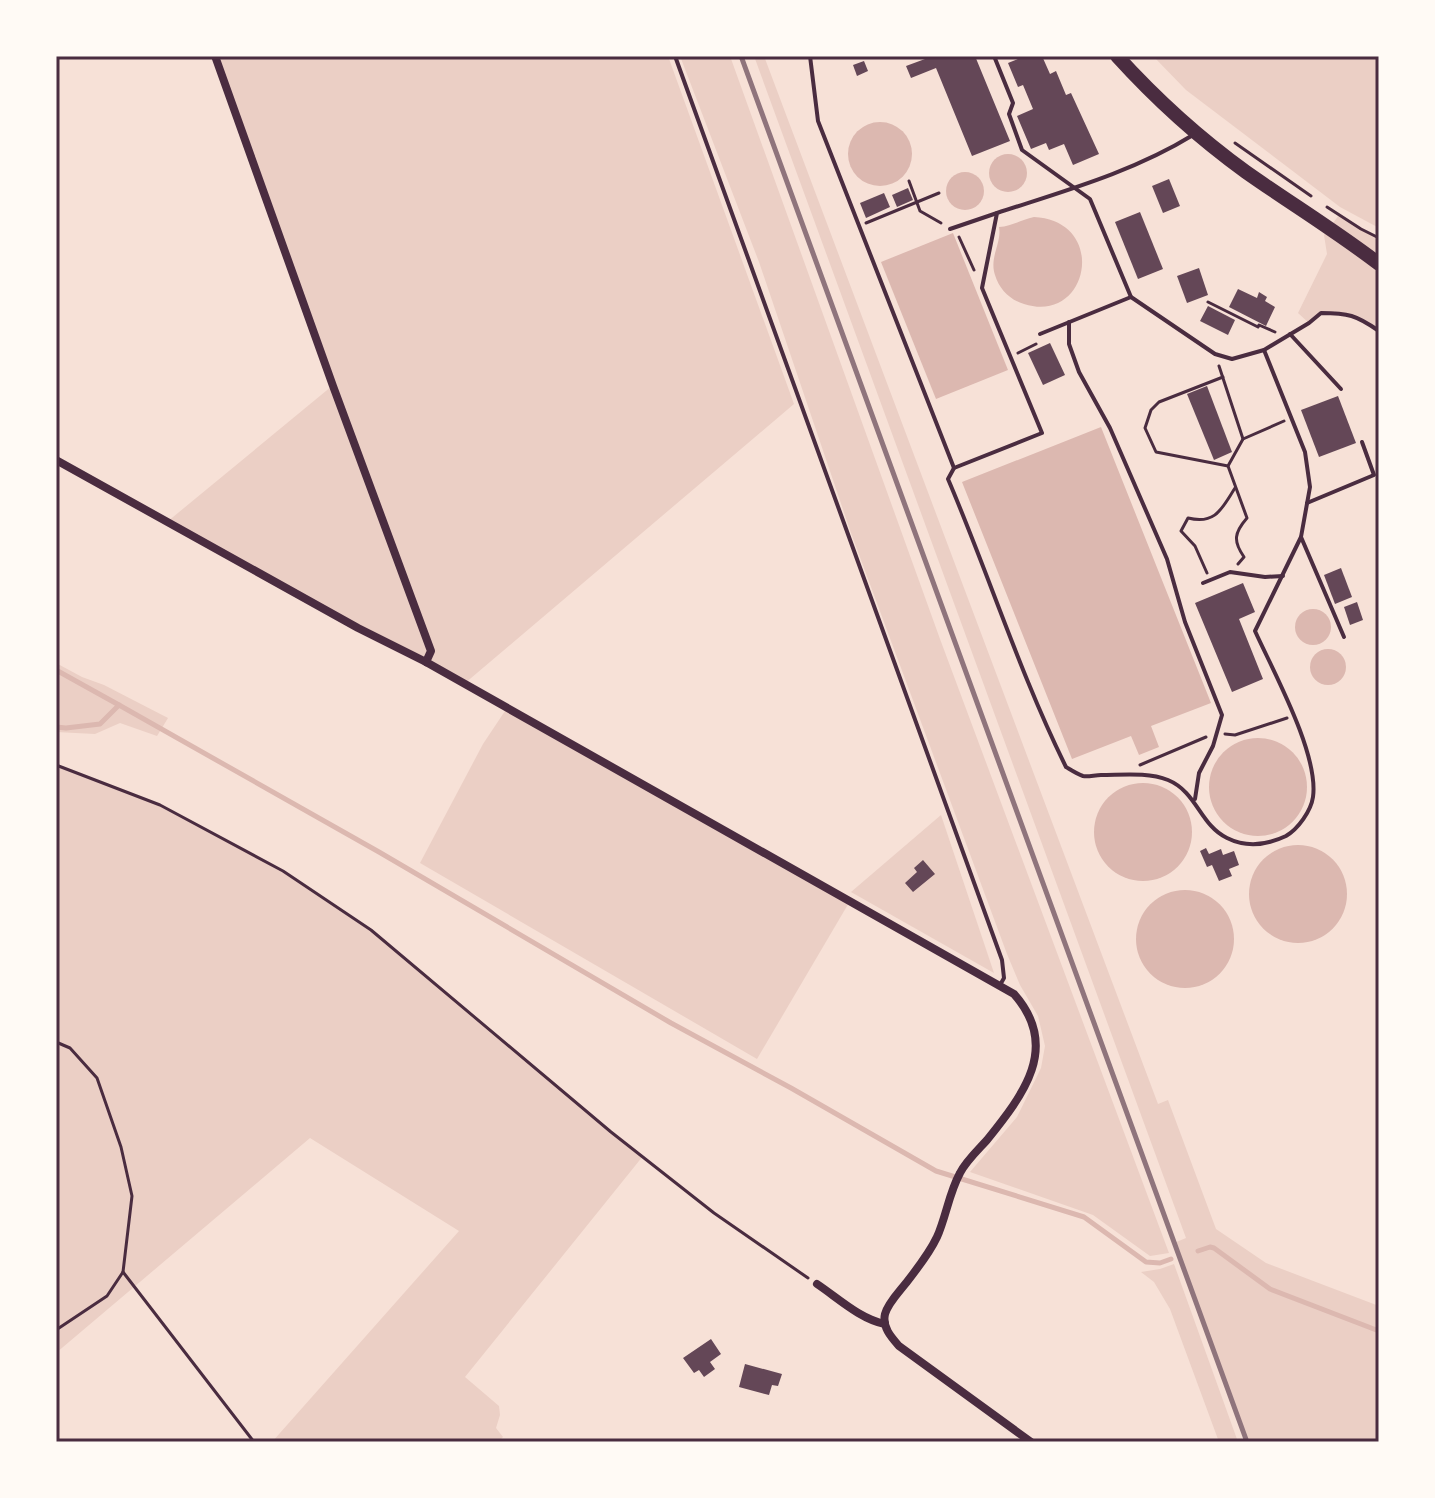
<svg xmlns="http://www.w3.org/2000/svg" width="1435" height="1498" viewBox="0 0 1435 1498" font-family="'Public Sans',sans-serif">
<rect width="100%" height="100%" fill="#f7e1d7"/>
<g fill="#ebcfc5">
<path d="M215,56h453l126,348 -330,280 -297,-162 165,-136z"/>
<path d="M680,56h50l210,583 229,614 -19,3 -57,-41 -123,-43 47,-55 24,-49 4,-22 -7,-30 -18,-31 -13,-31 -156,-421 -92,-271z"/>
<path d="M754,56h10l394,1048 10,-4 48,129 50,34 113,43v136h-132l-73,-199 12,-5z"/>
<path d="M1153,56h226v172l-39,-21 -154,-117z"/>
<path d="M1339,215l40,23v93l-33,-18h-25l-12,10 -11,-10 29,-59 -3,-19z"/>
<path d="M56,663l26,14 22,8 64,33 -11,18 -37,-13 -25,11 -39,-2z"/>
<path d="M507,708l343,193 -93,158 -337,-196 63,-119z"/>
<path d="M56,765l104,40 123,66 88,59 240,202 32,24 -178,221 34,29 1,9 -4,13 7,9 -5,5h-226l187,-211 -149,-93 -254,215z"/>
<path d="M941,815l53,158 -143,-81z"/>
<path d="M1174,1264l64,178h-19l-49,-133 -16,-27 -13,-10 19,-3z"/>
</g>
<g fill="#dcb8b0">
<circle cx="880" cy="154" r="32"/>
<circle cx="1008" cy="173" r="19"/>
<circle cx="965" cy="191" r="19"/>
<path d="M1034,217c75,4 55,108 -10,87 -14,-4 -25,-15 -29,-29 -6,-18 7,-32 4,-48 13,-1 22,-7 35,-10z"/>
<path d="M953,233l55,137 -72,29 -55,-137z"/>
<path d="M1101,427l110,276 -60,23 8,21 -20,8 -8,-19 -59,23 -110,-277z"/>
<circle cx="1313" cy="627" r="18"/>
<circle cx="1328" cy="667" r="18"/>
<circle cx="1258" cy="787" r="49"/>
<circle cx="1143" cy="832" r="49"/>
<circle cx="1298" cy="894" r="49"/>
<circle cx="1185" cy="939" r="49"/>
</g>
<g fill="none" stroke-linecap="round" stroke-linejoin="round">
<g stroke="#dcb8b0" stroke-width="5">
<path d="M56,670l63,35"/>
<path d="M56,727l10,1 34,-4 19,-19 260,147 292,171 120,65 145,83 148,46 62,45 14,1 11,-4"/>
<path d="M1198,1251l12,-4 4,1 56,41 109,42"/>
</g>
</g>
<g fill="#644757">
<path d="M924,56h51l35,85 -38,15 -36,-88 -25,10 -5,-12 19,-7z"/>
<path d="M1025,56h17l8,18 6,-3 10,24 5,-2 28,61 -26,11 -9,-21 -15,6 -3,-7 -15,6 -14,-33 16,-7 -10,-24 -5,2 -10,-24z"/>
<path d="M864,61l4,10 -11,5 -4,-11z"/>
<path d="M1169,179l11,27 -17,7 -11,-27z"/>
<path d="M908,188l5,12 -16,7 -5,-12z"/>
<path d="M884,193l6,14 -24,11 -6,-15z"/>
<path d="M1140,212l23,57 -25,10 -23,-57z"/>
<path d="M1199,268l9,27 -21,8 -10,-27z"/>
<path d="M1238,289l19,9 2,-6 8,5 -2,4 10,6 -9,19 -37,-19z"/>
<path d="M1208,306l27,14 -7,15 -28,-14z"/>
<path d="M1050,343l15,32 -22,10 -15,-32z"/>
<path d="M1207,386l25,66 -18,8 -27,-66z"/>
<path d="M1338,396l18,47 -37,14 -18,-47z"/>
<path d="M1341,568l11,29 -17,7 -11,-29z"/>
<path d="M1243,583l12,29 -16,7 24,60 -31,13 -37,-89z"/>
<path d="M1357,602l6,18 -13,5 -6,-18z"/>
<path d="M1206,848l3,6 12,-5 2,6 11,-4 5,14 -10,4 3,7 -13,5 -7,-16 -5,2 -7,-16z"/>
<path d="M923,860l12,14 -22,18 -8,-9 12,-11 -3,-4z"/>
<path d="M711,1339l10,15 -11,8 5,7 -11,8 -5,-7 -5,3 -11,-15z"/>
<path d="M745,1364l37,10 -4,12 -6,-1 -3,10 -30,-8z"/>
</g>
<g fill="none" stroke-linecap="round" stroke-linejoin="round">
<g stroke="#4a2c40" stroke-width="3">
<path d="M1235,143l76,53"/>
<path d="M909,181l11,30 21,12"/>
<path d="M1327,207l34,22 18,9"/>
<path d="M866,223l73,-30"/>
<path d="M959,237l15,33"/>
<path d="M1208,302l50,25 1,-2 16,7"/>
<path d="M1018,353l18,-9"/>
<path d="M1219,366l24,73 -15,27 19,52c-13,15 -14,23 -3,39l-6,7"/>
<path d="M1223,377l-64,25 -8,8 -6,18 11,24 72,14"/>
<path d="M1243,439l41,-18"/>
<path d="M1207,573l-12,-27 -14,-15 7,-13c28,7 34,-10 47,-30"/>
<path d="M1225,734l10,1 52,-17"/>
<path d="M56,765l104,40 123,66 88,59 240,202 103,81 94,65"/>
<path d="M1140,765l66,-28"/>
<path d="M56,1042l14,6 27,30 24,69 11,49 -9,76 -16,24 -51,34"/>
<path d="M123,1272l131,170"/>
</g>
<g stroke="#4a2c40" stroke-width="4">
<path d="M675,56l327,904 2,18 -4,7"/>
<path d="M810,56l8,65 136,347 88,-35 -60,-145 15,-75c67,-22 136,-41 196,-78"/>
<path d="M994,56l19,47 -4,11 13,36 68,49 41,98 84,57 17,5 32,-9 45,-27 12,-10c27,0 35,2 58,18"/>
<path d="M950,229l47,-16"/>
<path d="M1069,322v22l10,28 31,56 57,131 18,63 37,93 -9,31 -14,27 -4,26"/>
<path d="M1040,334l91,-37"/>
<path d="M1290,334l51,55"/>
<path d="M954,468l-6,11c41,96 72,195 118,288 5,3 11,7 17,9 5,1 12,-1 18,-1 21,0 47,-3 67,5 29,12 32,45 59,58 20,10 40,7 59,-2 12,-7 25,-25 27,-39 6,-43 -40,-126 -58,-166l46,-94 9,-50 -5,-35 -41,-102"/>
<path d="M1307,503l67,-28 -12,-33"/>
<path d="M1301,537l43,100"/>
<path d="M1203,583l27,-11 35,5 18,-1"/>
</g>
<g stroke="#4a2c40" stroke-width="8">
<path d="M215,56l118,330 98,265 -5,11"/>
<path d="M56,460l302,168 68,34 588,332c47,53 9,101 -27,146 -9,10 -21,21 -27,33 -11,20 -14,44 -23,64 -8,17 -20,32 -31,46 -7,9 -18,20 -21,31 -3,13 6,23 14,32l132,96"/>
<path d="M817,1284c21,14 43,35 68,40"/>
</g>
<path stroke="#4a2c40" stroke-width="14" d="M1117,56c39,43 82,82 129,116 44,31 90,59 133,92"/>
<path stroke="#8f747c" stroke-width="5" d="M741,56l506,1386"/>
</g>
<rect width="1435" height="1498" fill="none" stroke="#fffaf5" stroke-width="116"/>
<rect x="58" y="58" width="1319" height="1382" fill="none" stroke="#4a2c40" stroke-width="3"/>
</svg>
